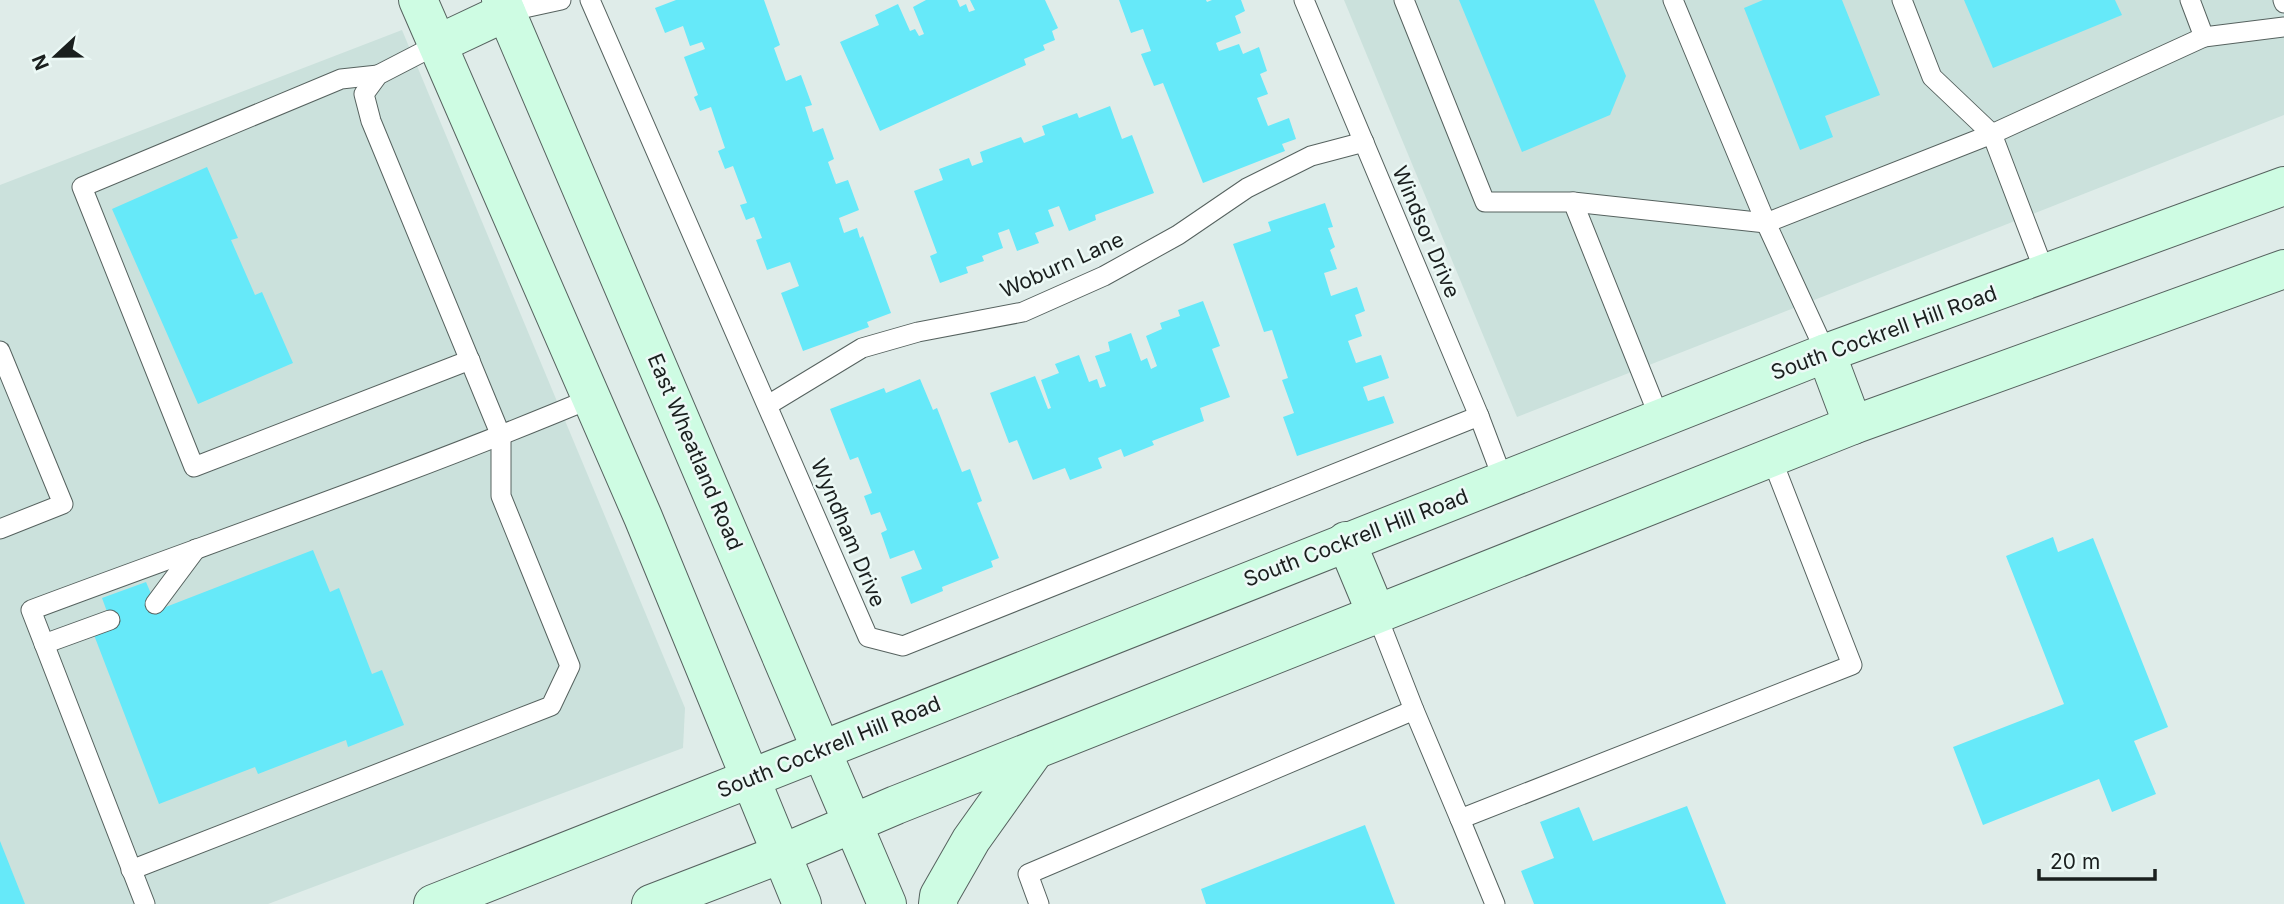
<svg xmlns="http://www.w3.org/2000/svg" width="2284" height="904" viewBox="0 0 2284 904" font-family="Inter,sans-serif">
<rect width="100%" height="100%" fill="#dfece9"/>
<g fill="#cbe1dc">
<path d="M1344,0h940v115l-767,302z"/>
<path d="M402,30l283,678 -2,40 -415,156h-268v-719z"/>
</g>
<g fill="#66e9f9">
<path d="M676,0h88l16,45 -6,3 12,33 15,-6 11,30 -7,2 8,25 10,-4 11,31 -6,3 8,22 12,-4 11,30 -20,8 5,15 13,-5 3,10 3,-2 28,77 -24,9 2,5 -66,24 -22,-58 18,-7 -9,-24 -23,8 -11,-30 6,-2 -8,-21 -8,3 -6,-15 7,-2 -14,-37 -8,3 -7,-18 7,-3 -14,-41 -11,4 -6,-14 4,-2 -14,-38 21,-8 -3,-7 -12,4 -7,-20 -18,7 -10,-25z"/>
<path d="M926,0h31l3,7 6,-3 3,8 6,-2 -5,-10h75l13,28 -6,3 3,9 -12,5 2,5 -21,9 2,6 -146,66 -40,-89 39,-17 -4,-10 23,-11 12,27 5,-2 4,7 5,-2 -11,-27z"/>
<path d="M1119,0h87l1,2 5,-2h29l4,11 -10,5 6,17 -25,10 3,8 20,-7 4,10 16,-7 8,24 -7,3 8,20 -11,4 11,28 21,-8 7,21 -14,5 3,7 -82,32 -40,-100 -9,3 -13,-32 10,-3 -8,-22 -12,4z"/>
<path d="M1459,0h135l32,76 -16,39 -88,37z"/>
<path d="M1763,0h79l38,95 -55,21 8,21 -33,13 -56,-142z"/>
<path d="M1964,0h151l7,15 -129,53z"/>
<path d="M1110,106l12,33 10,-4 22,58 -59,22 1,5 -27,11 -10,-25 -11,4 6,16 -19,7 4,10 -22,8 -8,-22 -11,4 5,15 -21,8 2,5 -18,6 2,6 -28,10 -10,-27 7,-3 -23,-62 29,-11 -4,-11 30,-11 3,8 11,-4 -3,-10 41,-15 3,6 21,-8 -3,-9 35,-13 2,5z"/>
<path d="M207,167l31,71 -7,2 24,55 7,-3 31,71 -95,41 -86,-195z"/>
<path d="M1325,203l8,24 -5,1 7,19 -5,3 7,19 -13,4 7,23 26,-9 8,24 -10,4 7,21 -14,5 8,22 25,-8 8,23 -26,9 5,14 16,-5 10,27 -97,33 -14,-39 11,-4 -12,-33 6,-2 -16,-48 -8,2 -31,-88 38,-13 -3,-9z"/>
<path d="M1203,301l17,45 -8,3 18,48 -30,11 4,13 -52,20 2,4 -30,12 -3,-8 -23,9 4,10 -32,12 -5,-12 -32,12 -16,-40 -8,3 -19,-50 45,-17 13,33 3,-1 -10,-28 18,-7 -4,-9 24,-9 10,27 8,-3 3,9 6,-2 -11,-30 15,-5 -2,-9 23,-9 10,28 6,-3 4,11 6,-3 -11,-30 16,-7 -2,-6 20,-7 -2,-6z"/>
<path d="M920,379l13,31 4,-2 25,64 8,-3 12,32 -5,2 22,55 -8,3 2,6 -51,20 1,4 -32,13 -10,-27 21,-8 -8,-19 -24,9 -9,-26 6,-3 -7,-18 -9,3 -7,-19 8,-3 -14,-36 -8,3 -20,-51 54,-21 2,5z"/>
<path d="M2053,537l5,15 35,-14 75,189 -34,14 22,53 -44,18 -13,-33 -116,46 -30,-78 111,-43 -58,-148z"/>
<path d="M313,550l17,42 9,-4 33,86 10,-4 22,55 -56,22 -2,-7 -88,34 -3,-7 -96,37 -65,-169 19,-7 -11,-30 44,-16 12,28z"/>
<path d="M1687,806l39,98h-192l-13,-33 33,-13 -14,-36 39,-15 14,34z"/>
<path d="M1365,825l30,79h-189l-5,-15z"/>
<path d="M0,841l25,63h-25z"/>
</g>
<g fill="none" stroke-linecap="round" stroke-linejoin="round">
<defs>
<g id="service">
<path d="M590,0l278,637 35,9 576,-230"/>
<path d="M1304,0l175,416 25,66"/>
<path d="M1404,0l81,202h88l87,217"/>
<path d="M1673,0l93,223 60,130"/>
<path d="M1902,0l30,77 60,57 53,139"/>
<path d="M2190,0l14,37 80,-10"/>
<path d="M2283,0l1,3"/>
<path d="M506,12l55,-12"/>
<path d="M378,75l-37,4 -259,108 112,280 276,-107"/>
<path d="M1573,202l193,21 226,-89 212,-97"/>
<path d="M0,351l63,153 -63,25"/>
<path d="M768,405l94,-57 56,-16 105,-20 81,-36 74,-41 69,-47 64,-32 53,-14"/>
<path d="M155,604l41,-55"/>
<path d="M1376,613l38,97"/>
<path d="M44,644l66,-24"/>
<path d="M1460,819l35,85"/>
<path d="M131,870l420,-164 19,-40 -69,-170v-60l-130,-315 -7,-27 14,-19 60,-31"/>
<path d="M145,904l-114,-294c187,-70 377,-135 561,-212"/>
<path d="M1039,904l-11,-30 386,-164 46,109 392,-154 -81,-208"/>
</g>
<g id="secondary">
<path d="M418,0l225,517 159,387"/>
<path d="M501,0l386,904"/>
<path d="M438,44l68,-32"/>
<path d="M1826,353l27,72"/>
<path d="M1346,541l30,72"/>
<path d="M433,904l1393,-551 458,-167"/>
<path d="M651,904l130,-50 115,-49 957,-380 431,-156"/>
<path d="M938,904l1,-8 32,-56 64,-90"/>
</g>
</defs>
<use href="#service" stroke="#56625f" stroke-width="21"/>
<use href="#secondary" stroke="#56625f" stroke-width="40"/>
<use href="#service" stroke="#fff" stroke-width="19"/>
<use href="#secondary" stroke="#cefce3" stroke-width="38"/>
</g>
<g text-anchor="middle" stroke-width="5" stroke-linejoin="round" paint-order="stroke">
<g font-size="21" fill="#1a1f1e" stroke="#ecf9f6">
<text transform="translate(1426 232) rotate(67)" y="7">Windsor Drive</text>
<text transform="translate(1062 265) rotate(-24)" y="7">Woburn Lane</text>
<text transform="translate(1884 333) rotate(-20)" y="7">South Cockrell Hill Road</text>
<text transform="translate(695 452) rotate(67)" y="7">East Wheatland Road</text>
<text transform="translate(848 533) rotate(67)" y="7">Wyndham Drive</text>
<text transform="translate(1356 538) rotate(-21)" y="7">South Cockrell Hill Road</text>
<text transform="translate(829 747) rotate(-22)" y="7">South Cockrell Hill Road</text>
</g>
</g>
<g transform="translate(56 56) rotate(248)" stroke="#ecf9f6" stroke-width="5" paint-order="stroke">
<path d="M0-5L12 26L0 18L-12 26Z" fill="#1a1f1e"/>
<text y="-10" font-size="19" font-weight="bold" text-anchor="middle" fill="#1a1f1e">N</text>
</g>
<path d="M2039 869v10h116v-10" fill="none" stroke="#1a1f1e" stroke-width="3.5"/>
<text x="2050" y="869" font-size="21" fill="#1a1f1e" stroke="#ecf9f6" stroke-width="5" paint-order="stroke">20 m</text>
</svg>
